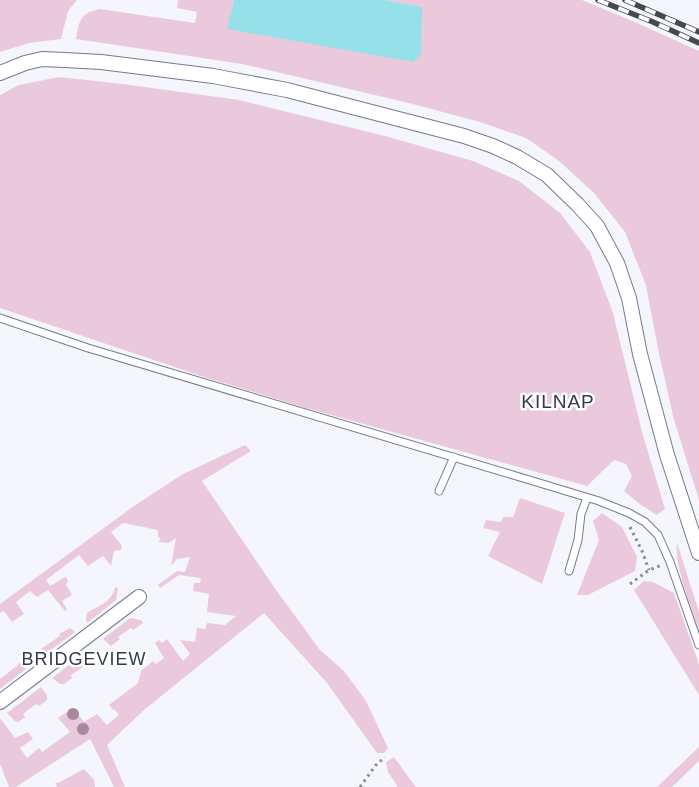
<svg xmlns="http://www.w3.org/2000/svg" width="699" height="787" viewBox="0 0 699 787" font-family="Arial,sans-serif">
<rect width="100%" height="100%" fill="#f4f6fc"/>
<g fill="#ebc9dc">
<path d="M0,0h77l-9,11 -7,28 -32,4 -29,9z"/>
<path d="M178,0h56l-6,29 194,-22 -37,-7h197l55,23 62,28v449l-25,-80 -16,-71 -12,-64 -21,-53 -31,-39 -35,-32 -33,-23 -46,-16 -71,-19 -167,-39 -166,-25c3,-18 4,-26 24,-30l95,14 2,-11 -20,-4z"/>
<path d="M59,77l64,7 116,16 146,36 88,25 46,20 41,32 30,39 23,61 29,119 23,77 -8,6 -16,-10 -17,-14 8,-15 -6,-12 -12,-4 -27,26 -281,-78 -99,-30 -207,-70v-213l19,-10z"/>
<path d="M245,445l6,6 -49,30 72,106 46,63 24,21 22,30 22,47 -4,5h-7l-50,-70 -63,-70 -120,97 -37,35 18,42h-11l-24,-48 -74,48h-7l-9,-23v-46l15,20 13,-6 5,7 -13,9 7,10 12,-10 3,4 28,-20 -12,-14 15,-10 11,14 13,-8 10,11 12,-10 -5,-6 -1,1 -4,-5 29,-22 3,-12 12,-10 3,3 8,-6 -9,-15 4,-3 3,3 5,-4 16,22 7,-7 -10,-14 15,2 2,-14 8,1 2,-6 18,2 11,-9 -29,-4 2,-18 -16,-3 1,-8h6l1,-5 -22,-3 -19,13 -2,-3 19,-14 8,1 5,-15 -13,2 -6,7 5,-28 -8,5 -9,-1 1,-4 -2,-1v-7l-35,-7 -12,9 11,14 -1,4 -7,1 -3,15 -8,-10 -15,10 -9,-11 -33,25 4,6 15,-9 3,3 -2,5 6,10 -10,6 5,8 -2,2 -17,-21 -11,7 -7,-6 -14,11 8,12 -12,8 -8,-11 -4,2v-9l134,-98 49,-32z"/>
<path d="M520,498l45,15 -23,71 -54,-28 12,-24 -17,-4 3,-8 14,2 4,-5h9z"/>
<path d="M602,513l20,14 15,30 -2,14 -47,24h-11l22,-55 -6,-19z"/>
<path d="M677,543l22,69v17c-8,-23 -25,-64 -22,-86z"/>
<path d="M644,581l9,1 21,11 25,71v31l-65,-105z"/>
<path d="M115,587l3,1 -2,12 -29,23 -1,-4 1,-6c10,-7 25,-10 28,-26z"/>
<path d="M130,618l11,2 2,3 -10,7 -2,-2 -13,9 2,2 -9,7 -8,-7z"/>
<path d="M70,628l5,4 -35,26 1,-9 19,-13 -1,-2z"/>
<path d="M89,650l5,5 1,4 -2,4 -7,5 -2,-2 -13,9 1,3 -8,6h-4l-8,-6z"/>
<path d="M18,663l5,1 3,5 -26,20v-10l18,-14z"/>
<path d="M41,687l6,8v5l-8,6 -3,-2 -13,10 2,3 -7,5 -3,-1 -8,-8z"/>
<path d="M699,747v14l-27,26h-15z"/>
<path d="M394,757l21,29 1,1h-18l-10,-15 -2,-10z"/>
<path d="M84,769l10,11 1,7h-38l-2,-4 5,-1z"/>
</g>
<path fill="#96e0e9" d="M234,0h151l37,7 -1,47 -8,8 -186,-33z"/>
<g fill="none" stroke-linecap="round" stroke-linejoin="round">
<defs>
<g id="lane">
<path d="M0,318l88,30 425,127 86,26 30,12 16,9 13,13 12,27 29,83"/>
<path d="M439,491l15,-34"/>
<path d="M569,571l9,-31 3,-26 6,-16"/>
</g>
<g id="street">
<path d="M0,73l25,-10 17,-4 23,1 36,2 112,14 74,14 177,46 29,10 24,11 30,18 31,30 19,21 20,37 12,35 11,56 27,101 32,98"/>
<path d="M0,702l139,-105"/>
</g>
</defs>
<use href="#lane" stroke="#737a93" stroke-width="9"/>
<use href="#street" stroke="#737a93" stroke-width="16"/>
<g stroke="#898b92" stroke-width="3" stroke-dasharray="2.5 4" stroke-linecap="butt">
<path d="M630,527l12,24 7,19"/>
<path d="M630,584l19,-14 13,-5"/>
<path d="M360,787l16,-22 9,-8"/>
</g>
<use href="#lane" stroke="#fff" stroke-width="7"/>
<use href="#street" stroke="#fff" stroke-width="14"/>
<defs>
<g id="rail">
<path d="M598,0l55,22 46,21"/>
<path d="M625,0l74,32"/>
</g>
</defs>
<use href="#rail" stroke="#464852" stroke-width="5.5"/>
<use href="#rail" stroke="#fff" stroke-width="4" stroke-dasharray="11" stroke-linecap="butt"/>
</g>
<g fill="#aa87a1">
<circle cx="73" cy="714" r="6"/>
<circle cx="83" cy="729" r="6"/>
</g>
<g text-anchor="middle" stroke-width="5" stroke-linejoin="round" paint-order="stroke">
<g font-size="18" letter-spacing="1" fill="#33394f" stroke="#fff">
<text x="84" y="665">BRIDGEVIEW</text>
</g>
<g font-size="19" letter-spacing="1" fill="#33394f" stroke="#fff">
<text x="558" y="408">KILNAP</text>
</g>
</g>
</svg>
